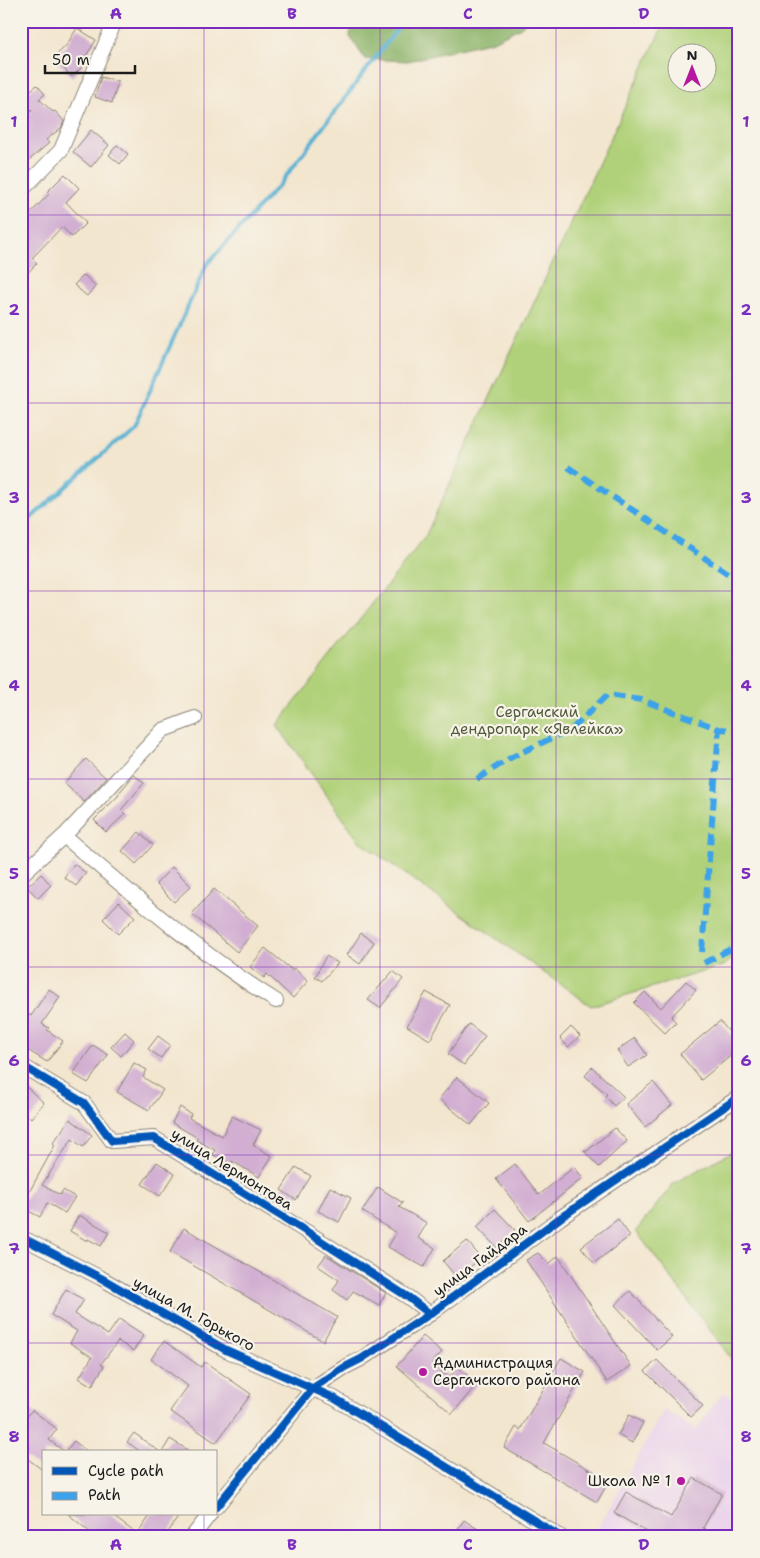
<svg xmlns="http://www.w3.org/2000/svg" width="760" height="1558" viewBox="0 0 760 1558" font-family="'Shantell Sans',sans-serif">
<rect width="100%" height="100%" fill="#f7f3e8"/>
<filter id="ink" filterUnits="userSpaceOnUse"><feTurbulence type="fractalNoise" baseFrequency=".02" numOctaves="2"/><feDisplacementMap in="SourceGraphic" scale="10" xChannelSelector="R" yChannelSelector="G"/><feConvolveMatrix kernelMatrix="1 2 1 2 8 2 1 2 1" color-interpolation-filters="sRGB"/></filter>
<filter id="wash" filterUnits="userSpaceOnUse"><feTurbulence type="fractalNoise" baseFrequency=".0096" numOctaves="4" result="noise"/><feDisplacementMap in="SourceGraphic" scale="20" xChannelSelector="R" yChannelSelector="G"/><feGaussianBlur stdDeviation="1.12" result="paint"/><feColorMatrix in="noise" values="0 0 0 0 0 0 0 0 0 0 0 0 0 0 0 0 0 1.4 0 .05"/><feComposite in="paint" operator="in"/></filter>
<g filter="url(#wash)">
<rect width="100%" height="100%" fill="#f3e6cf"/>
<path fill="#ead1ec" d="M723,1392l16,10v135h-137l-7,-4 69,-123 32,20z"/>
<g fill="#b0d179" stroke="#66764a" fill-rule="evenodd">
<path d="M665,21h74v933l-14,11 -134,41 -232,-165 -82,-116 148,-188zM678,52h30v30h-30z"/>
<path d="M739,1148v221l-103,-138 38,-48z"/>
</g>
<path fill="#8cb369" stroke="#546842" d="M351,21h176l-6,6 -28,14 -85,20 -43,-2 -15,-22z"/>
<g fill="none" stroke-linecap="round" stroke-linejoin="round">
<path stroke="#55b1d3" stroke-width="4" d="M21,527l113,-101 73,-162 73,-80 121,-160 54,-3"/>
</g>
<g id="blocks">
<g fill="#d1aed2">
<path d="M77,28l19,12 -15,24 2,2 -11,11 -19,-19 13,-12z"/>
<path d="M101,77l17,5 -6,21 -17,-6z"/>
<path d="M37,85l8,9 -6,5 14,13 2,-1 9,10 -3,7 -15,12 3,3 -28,24v-47l11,-9 -11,-13z"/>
<path d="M91,130l18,15 -18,22 -18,-15z"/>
<path d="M117,145l11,9 -8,10 -11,-9z"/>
<path d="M65,174l14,14 -13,14 20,21 -14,14 -10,-10 -30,31 5,5 -16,17v-57l28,-29 -2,-2z"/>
<path d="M84,275l12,11 -9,10 -13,-11z"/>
<path d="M86,759l20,19 -22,24 -20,-19z"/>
<path d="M134,775l10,8 -23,27 4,4 -19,18 -12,-12 25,-25 -1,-1z"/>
<path d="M139,832l14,13 -17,19 -14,-13z"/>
<path d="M74,864l12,9 -10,13 -12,-9z"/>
<path d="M172,867l19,19 -17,16 -18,-18z"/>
<path d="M41,874l10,11 -13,13 -11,-11z"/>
<path d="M214,889l44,37 -21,26 -45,-38z"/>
<path d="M119,902l16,15 -17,17 -15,-15z"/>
<path d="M361,933l13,9 -14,22 -13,-9z"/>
<path d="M265,948l27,22 2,-2 14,13 -15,17 -26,-24 -3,4 -14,-11z"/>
<path d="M326,956l12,7 -16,18 -7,-4z"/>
<path d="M393,971l10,8 -23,29 -12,-8z"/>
<path d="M686,981l10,9 -25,27 5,5 -11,11 -31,-30 11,-11 16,16z"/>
<path d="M49,989l11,8 -18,27 7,4 -2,2 16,11 -16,21 -26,-16v-21l8,-11 2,2z"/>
<path d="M426,992l24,13 -20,35 -23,-14z"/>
<path d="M720,1021l19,23v5l-38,31 -21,-26z"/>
<path d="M469,1024l16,12 -21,29 -16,-11z"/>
<path d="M571,1027l9,9 -12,11 -8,-9z"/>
<path d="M125,1032l9,8 -13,16 -10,-9z"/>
<path d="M158,1036l12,9 -9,13 -13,-9z"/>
<path d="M635,1038l12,17 -19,12 -11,-17z"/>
<path d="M93,1045l15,10 -20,28 -15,-9z"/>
<path d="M134,1063l13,7 -4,7 20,13 -14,20 -32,-18z"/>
<path d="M592,1067l32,30 -10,9 -9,-10 2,-2 -22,-18z"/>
<path d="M457,1077l32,26 -18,22 -32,-26z"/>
<path d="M21,1082l23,21 -13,15 -10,-9z"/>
<path d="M653,1082l19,23 -27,22 -19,-23z"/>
<path d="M180,1107l11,7 -2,4 33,18 10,-20 29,14 -8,15 19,11 -13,21 -27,-16 -1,3 -18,-9 2,-5 -19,-10 2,-2 -26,-15z"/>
<path d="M70,1119l22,16 -9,12 -11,-8 -30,46 18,10 3,-5 12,7 -10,16 -18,-10 -7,14 -19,-10 34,-62 -2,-2z"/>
<path d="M615,1128l12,13 -28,26 -15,-16h3z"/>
<path d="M157,1162l18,12 -15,22 -18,-12z"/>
<path d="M515,1164l24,31 35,-28 9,11 -54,43 -33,-42z"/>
<path d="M296,1167l15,9 -15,24 -15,-10z"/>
<path d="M330,1187l21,11 -12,24 -21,-11z"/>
<path d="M378,1187l25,16 -4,4 28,16 -9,15 17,10 -11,19 -36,-20 8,-14 -34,-22z"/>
<path d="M495,1209l20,21 -18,18 -20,-21z"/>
<path d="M79,1215l30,17 -8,14 -13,-7 -1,2 -17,-10z"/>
<path d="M618,1219l12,17 -36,27 -13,-16z"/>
<path d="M184,1228l153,89 -14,24 -153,-89z"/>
<path d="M467,1241l14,17 -24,20 -14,-17z"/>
<path d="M538,1253l11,11 9,-8 73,110 -24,16 -81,-122z"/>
<path d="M326,1255l60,38 -7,12 -26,-14 -6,9 -14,-10 6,-10 -21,-14z"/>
<path d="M66,1289l18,11 -9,14 33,21 11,-16 25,16 -11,16 -15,-10 -17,23 3,2 -12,20 -13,-8 13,-21 -22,-14 7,-12 -26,-16z"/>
<path d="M630,1291l42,46 -15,13 -42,-45z"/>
<path d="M423,1336l19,16 -10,11 17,15 9,-11 19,17 -25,30 -55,-48z"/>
<path d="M164,1341l37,26 4,-5 46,32 -35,49 -46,-32 18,-25 -37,-27z"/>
<path d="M561,1358l24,14 -41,71 65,38 -12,21 -93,-54 12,-21 4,3z"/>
<path d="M657,1360l46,46 -12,11 -46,-46z"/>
<path d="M32,1410l25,19 -8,11 16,12 9,-11 14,11h-44v19l-23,-17v-30z"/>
<path d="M629,1415l14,8 -11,20 -14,-8z"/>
<path d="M134,1433l26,19h-19l-14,-10z"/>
<path d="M170,1439l21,13h-29z"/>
<path d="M694,1478l28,16 -19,34 3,1 -5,8h-45l-42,-24 12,-21 45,25z"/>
<path d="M68,1514h42l31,23h-18l-5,-4 -3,4h-27l3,-4z"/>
<path d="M151,1514h29l-15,23h-18l-8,-5z"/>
<path d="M464,1520l26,17h-38z"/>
</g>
</g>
</g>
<g filter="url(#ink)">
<use href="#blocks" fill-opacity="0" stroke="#888176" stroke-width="1"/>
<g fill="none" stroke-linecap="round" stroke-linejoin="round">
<defs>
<g id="minor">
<path d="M21,191l40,-41 54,-129"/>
<path d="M64,836c69,59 135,117 212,165"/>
<path d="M21,875l44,-40 98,-105 32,-12"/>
<path d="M21,1065l63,38 28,38 42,-3 153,94 101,65 22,17"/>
<path d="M21,1237l80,41 125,72 108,48 227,139"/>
<path d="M216,1507l97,-119 32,-21 16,-8 69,-45 130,-96 179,-121"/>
<path d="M192,1537l18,-23"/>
</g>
</defs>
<use href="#minor" stroke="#888176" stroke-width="16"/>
<use href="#minor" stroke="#fff" stroke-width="14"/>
<g stroke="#3da2ea" stroke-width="6" stroke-dasharray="12 6" stroke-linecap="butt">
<path d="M568,467l171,114"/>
<path d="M477,779l35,-22 61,-29 34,-33 35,5 77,29 20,1"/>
<path d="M702,952l17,-223"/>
<path d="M704,963l25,-13 10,-8"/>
</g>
<defs>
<g id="cycleway">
<path d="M21,1065l63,38 28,38 42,-3 153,94 101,65 22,17"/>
<path d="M21,1237l80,41 125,72 108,48 227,139"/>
<path d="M216,1507l97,-119 32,-21 16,-8 69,-45 130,-96 179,-121"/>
</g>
</defs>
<use href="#cycleway" stroke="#f7f3e8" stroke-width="11"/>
<use href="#cycleway" stroke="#0057b8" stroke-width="8"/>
</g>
</g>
<path fill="none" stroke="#7b2cbf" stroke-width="1" stroke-opacity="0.55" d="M204,21v1431M380,21v1516M556,21v1516M21,215h718M21,403h718M21,591h718M21,779h718M21,967h718M21,1155h718M21,1343h718M204,1514v23"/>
<g fill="#b5179e" stroke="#f7f3e8" stroke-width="2">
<circle cx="423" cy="1372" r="5"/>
<circle cx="681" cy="1481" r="5"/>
</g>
<g text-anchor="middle" stroke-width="4.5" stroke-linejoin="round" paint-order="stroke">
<g font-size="15" fill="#505b3d" stroke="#f7f3e8">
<text x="537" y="717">Сергачский<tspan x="537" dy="17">дендропарк «Явлейка»</tspan></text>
</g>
<g font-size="15" fill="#1c1c1c" stroke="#f7f3e8">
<text transform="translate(232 1169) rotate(32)" y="5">улица Лермонтова</text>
<text transform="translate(480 1260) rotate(-36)" y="5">улица Гайдара</text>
<text transform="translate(194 1314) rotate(29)" y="5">улица М. Горького</text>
</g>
<g font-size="15" fill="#1c1c1c" stroke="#f7f3e8" text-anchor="start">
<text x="433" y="1368">Администрация<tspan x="433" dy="17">Сергачского района</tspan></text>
<text x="671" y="1486" text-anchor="end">Школа № 1</text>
</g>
</g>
<rect width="760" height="1558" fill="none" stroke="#f7f3e8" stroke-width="55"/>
<rect x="42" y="1450" width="175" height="65" fill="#f7f3e8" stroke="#9f9d96"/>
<rect x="52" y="1467" width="25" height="8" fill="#0057b8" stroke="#9f9d96"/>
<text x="88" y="1476" font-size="15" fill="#1c1c1c">Cycle path</text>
<rect x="52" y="1492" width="25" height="8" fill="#3da2ea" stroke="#9f9d96"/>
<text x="88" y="1500" font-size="15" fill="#1c1c1c">Path</text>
<g transform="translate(692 68)"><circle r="24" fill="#f7f3e8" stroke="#9f9d96"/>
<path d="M0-4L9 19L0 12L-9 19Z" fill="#b5179e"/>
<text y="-8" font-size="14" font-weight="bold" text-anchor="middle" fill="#1c1c1c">N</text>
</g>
<path d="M45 65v8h90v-8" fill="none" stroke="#1c1c1c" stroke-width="2.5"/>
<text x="52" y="65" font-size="15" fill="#1c1c1c" stroke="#f7f3e8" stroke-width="4" paint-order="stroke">50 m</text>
<rect x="28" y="28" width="704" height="1502" fill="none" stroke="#7b2cbf" stroke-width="2"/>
<g font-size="16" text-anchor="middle" font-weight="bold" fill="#7b2cbf">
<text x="116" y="19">A</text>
<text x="292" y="19">B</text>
<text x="468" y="19">C</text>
<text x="644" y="19">D</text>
<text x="14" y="127">1</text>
<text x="746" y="127">1</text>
<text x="14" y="315">2</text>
<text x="746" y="315">2</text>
<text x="14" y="503">3</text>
<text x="746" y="503">3</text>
<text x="14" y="691">4</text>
<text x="746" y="691">4</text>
<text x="14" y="879">5</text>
<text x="746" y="879">5</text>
<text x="14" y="1066">6</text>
<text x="746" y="1066">6</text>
<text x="14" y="1254">7</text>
<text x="746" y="1254">7</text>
<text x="14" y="1442">8</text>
<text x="746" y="1442">8</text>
<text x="116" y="1550">A</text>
<text x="292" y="1550">B</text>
<text x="468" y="1550">C</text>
<text x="644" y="1550">D</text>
</g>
</svg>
